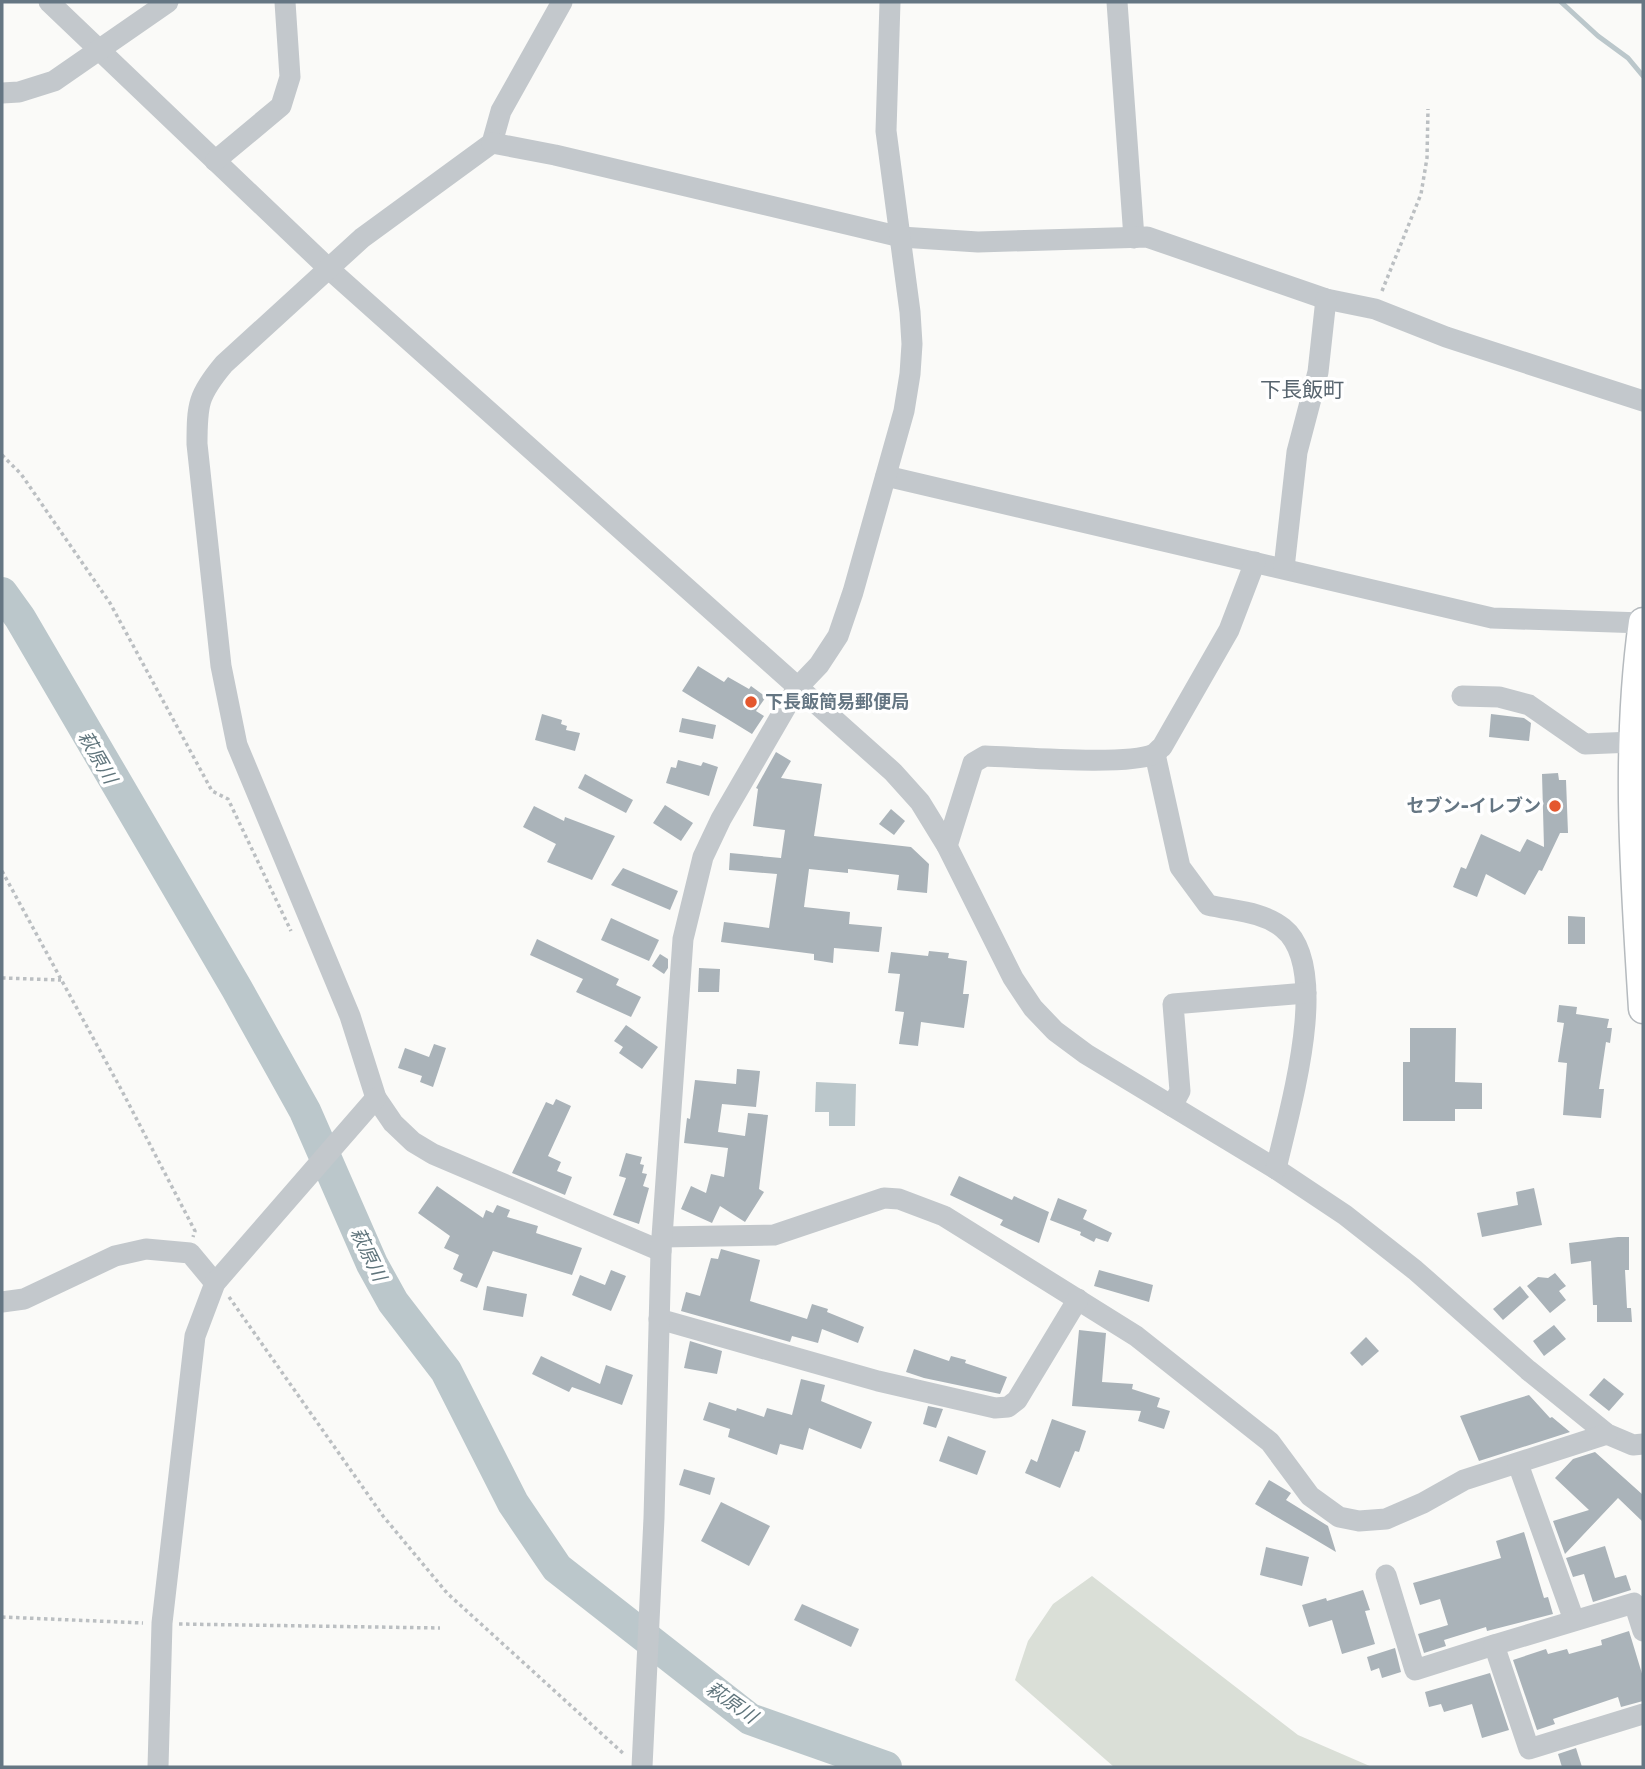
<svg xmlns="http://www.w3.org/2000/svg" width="1645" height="1769" viewBox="0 0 1645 1769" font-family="Rubik,'Noto Sans JP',sans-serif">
<rect width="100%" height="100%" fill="#fafaf8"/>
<path fill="#dadfd7" d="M1092,1576l206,159 74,32h-258l-99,-87 13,-39 25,-37z"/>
<path fill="#bbc7cb" d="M816,1082l40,2 -1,42h-26v-14h-14z"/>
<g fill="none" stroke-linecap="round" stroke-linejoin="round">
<path stroke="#bbc7cb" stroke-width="5" d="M1561,2l37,34 30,22 15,18"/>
<path stroke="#bbc7cb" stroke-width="32" d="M2,593l18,25 217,371 68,122 67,153 21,38 53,69 67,132 44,65 193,151 136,48"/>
</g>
<g fill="#aab3b9">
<path d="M698,666l26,16 4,-5 21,12 2,-3 15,11 -10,14 8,5 -12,18 -70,-43z"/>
<path d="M542,714l20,6 -1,4 6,2 -1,4 14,3 -5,18 -40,-11z"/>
<path d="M1491,714l33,4 7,5 -2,18 -40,-4z"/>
<path d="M682,718l34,7 -3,14 -34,-7z"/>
<path d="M776,752l15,9 -10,17 41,6 -8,52 97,11 18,17 -2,29 -30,-3 2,-15 -51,-6v4l-39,-4 -5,38 46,5 -1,12 33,3 -3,25 -45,-4 -1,15 -19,-3v-6l-93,-12 3,-20 45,6 8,-54 -48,-4 1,-17 51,5 4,-28 -32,-4 5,-37 -2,-1z"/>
<path d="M678,760l23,6 2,-4 15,5 -9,29 -43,-13 5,-16 5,1z"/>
<path d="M1558,773l1,7h7l2,53h-8l-18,38 -3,-1 -14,25 -39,-21 -9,23 -24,-10 8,-20 5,2 15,-35 39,18 7,-13 17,8 -2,-73z"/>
<path d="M585,774l48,26 -7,13 -48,-25z"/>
<path d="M665,805l28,18 -12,18 -28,-18z"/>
<path d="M534,806l30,15 1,-4 50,19 -23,44 -45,-18 9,-18 -33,-17z"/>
<path d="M891,809l14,12 -11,14 -15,-11z"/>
<path d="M623,868l55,23 -8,19 -59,-25z"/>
<path d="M1568,916l17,1v27h-17z"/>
<path d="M611,918l48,22 -10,21 -48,-21z"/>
<path d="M537,939l82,40 -3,6 25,12 -10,20 -55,-25 7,-13 -53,-24z"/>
<path d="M929,951l20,2 -1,5 19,3 -4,33h6l-5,34 -43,-6 -3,24 -19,-2 5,-32 -9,-1 5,-37 -12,-1 3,-21 37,4z"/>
<path d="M660,954l8,5v9l-4,6 -12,-8z"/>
<path d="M699,968l21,1 -1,23h-21z"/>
<path d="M1559,1005l18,2 -1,7 33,5 -2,9h5l-2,15 -4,-1 -7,47h5l-3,29 -38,-3 4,-52 -9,-1 6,-39 -7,-1z"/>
<path d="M626,1025l32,22 -16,22 -23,-16 4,-6 -9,-6z"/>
<path d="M1410,1028h46l-1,54 27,1v26h-27v12h-52v-59h7z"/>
<path d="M434,1044l12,4 -13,39 -13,-5 2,-6 -24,-8 7,-20 24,9z"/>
<path d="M737,1069l23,2 -4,36 -34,-3 -4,28 27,4 3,-23 20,2 -9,74 5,3 -19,30 -25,-16 -8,17 -31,-14 10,-23 15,7 5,-19 13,3 4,-29 -44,-5 3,-25 3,1 5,-39 41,4z"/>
<path d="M556,1099l15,7 -23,50 13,6 -4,9 15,6 -7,18 -53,-22 34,-71 7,3z"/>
<path d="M626,1153l16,4 -2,7 4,1 -2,8 5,1 -4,12 6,2 -10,36 -26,-9 13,-37 -7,-2z"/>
<path d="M959,1176l53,24 2,-4 35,16 -10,31 -39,-18 3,-5 -53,-25z"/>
<path d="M437,1186l46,32 3,-8 7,3 4,-8 13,5 -3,7 31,9 -2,7 46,15 -10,27 -79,-24 -16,37 -17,-7 3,-7 -10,-5 6,-14 -15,-7 6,-12 -32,-23z"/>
<path d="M1534,1188l8,37 -60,12 -5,-24 41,-8 -2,-13z"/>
<path d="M1058,1198l29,12 -4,9 29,14 -4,9 -12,-4 -2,4 -14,-7 1,-3 -31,-12z"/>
<path d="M1618,1237h11v33h-4l2,38h4l1,14h-35v-17h-4l-2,-44 -20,3 -2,-21z"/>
<path d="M721,1249l39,11 -10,41 57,18 5,-15 16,5 -1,3 37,15 -6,16 -36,-14 -4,14 -26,-7 -2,6 -109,-31 5,-19 14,4 11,-38 7,1z"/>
<path d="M611,1270l15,6 -15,35 -39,-16 8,-20 25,10z"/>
<path d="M1099,1270l54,15 -4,17 -55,-16z"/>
<path d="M1555,1273l11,13 -7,5 7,9 -16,13 -23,-27 11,-9 10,1z"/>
<path d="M487,1286l40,8 -4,23 -40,-7z"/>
<path d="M1520,1286l9,11 -26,23 -10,-11z"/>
<path d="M1554,1325l12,14 -22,17 -11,-15z"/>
<path d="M1079,1330l27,3 -4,49 31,2 -1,5 28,9 -3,9 13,4 -6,18 -26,-8 3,-10 -69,-5z"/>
<path d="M1366,1337l13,14 -17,15 -12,-13z"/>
<path d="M690,1341l32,10 -5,23 -33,-6z"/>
<path d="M914,1349l35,12 2,-5 15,4 -1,3 42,14 -7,17 -76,-16 -18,-6z"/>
<path d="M541,1356l59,28 6,-19 27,10 -11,30 -50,-18 -3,5 -37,-18z"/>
<path d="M1604,1378l20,16 -15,17 -20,-16z"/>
<path d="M801,1379l24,6 -4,16 51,21 -11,27 -52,-21 -6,22 -23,-6 -3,11 -49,-18 2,-8 -27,-9 6,-18 27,9 1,-3 27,9 3,-9 25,7z"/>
<path d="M1529,1395l21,23 2,-1 18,15 -91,29 -19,-45z"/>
<path d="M928,1406l15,3 -7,19 -13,-4z"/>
<path d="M1052,1419l34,12 -7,21 -4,-1 -15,37 -35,-15 6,-14 6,3z"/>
<path d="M948,1436l38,15 -9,24 -38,-14z"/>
<path d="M1595,1452l48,43v27l-25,-24 -53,56 -12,-33 36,-11 -34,-32 18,-19z"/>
<path d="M684,1469l31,9 -5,17 -31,-10z"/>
<path d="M1269,1480l22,13 -5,7 42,26 8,26 -81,-48z"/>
<path d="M721,1502l49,24 -21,40 -48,-25z"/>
<path d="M1524,1532l20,66 4,-1 5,17 -66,17 -1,-4 -42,13 2,6 -22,7 -6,-19 30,-9 -8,-26 -20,6 -7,-22 88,-25 -5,-17z"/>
<path d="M1605,1546l10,32 11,-3 5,15 -38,12 -9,-28 -11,3 -7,-19z"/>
<path d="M1266,1547l43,10 -7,29 -42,-11z"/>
<path d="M1363,1590l7,20 -5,1 10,33 -33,10 -10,-34 -23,7 -7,-22 24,-7 1,3z"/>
<path d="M802,1604l57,25 -8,18 -57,-27z"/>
<path d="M1629,1631l14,46v24l-22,6 -3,-10 -65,22 2,5 -18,6 -24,-70 33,-11 2,5 19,-5 2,5 33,-9 -1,-5z"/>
<path d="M1395,1648l6,24 -19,6 -3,-10 -8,3 -4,-14z"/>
<path d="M1490,1673l19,57 -27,8 -10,-34 -28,8 -3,-8 -12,3 -4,-15z"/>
<path d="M1576,1748l6,19h-20l-4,-13z"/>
</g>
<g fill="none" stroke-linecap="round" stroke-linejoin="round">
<defs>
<path id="major" d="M1643,622c-18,129 -8,258 0,387"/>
</defs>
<use href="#major" stroke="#b5babe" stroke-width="31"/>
<g stroke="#bbbfc2" stroke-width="3.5" stroke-dasharray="3.5 3.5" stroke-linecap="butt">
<path d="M1382,291l39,-97 6,-36 1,-49"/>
<path d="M2,455l19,19 89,129 102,188 16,8 63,132"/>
<path d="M2,871l120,220 73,140 -2,6"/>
<path d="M2,978l59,2"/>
<path d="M229,1297l154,219 64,77 178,162"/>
<path d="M2,1617l141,6"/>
<path d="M179,1624l261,4"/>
</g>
<g stroke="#c3c8cc" stroke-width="21">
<path d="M49,2l280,267 564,503 27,30 27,44 66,132 20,30 22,23 31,23 190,115 69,46 70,55 113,100 79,64 26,11 10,-1"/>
<path d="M562,2l-61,109 -9,32 -130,95 -138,126c-26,31 -27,40 -27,80l24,222 16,79 113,271 26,82 17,25 20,19 20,12 228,97"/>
<path d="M1117,2l17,236"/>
<path d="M2,93l17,-1 35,-11 114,-79"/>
<path d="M492,143l63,12 346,82 77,5 169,-5 179,62 49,10 71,28 197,64"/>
<path d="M215,161l66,-55 9,-29 -5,-75"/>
<path d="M886,476l606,142 151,5"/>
<path d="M1284,568l13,-116 21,-80 8,-73"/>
<path d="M1462,696l37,1 30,8 56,39 48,-2"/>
<path d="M1155,754l25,113 28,38c25,6 54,6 75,23 50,40 5,186 -7,241"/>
<path d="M947,846l26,-83 12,-7c34,1 143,10 169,-2 2,-1 6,-6 8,-7l67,-117 26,-68"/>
<path d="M1172,1106l8,-15 -7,-87 133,-11"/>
<path d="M662,1237l112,-2 110,-37 15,1 45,17 192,120 134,106 40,54 29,21 20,4 27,-2 37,-16 41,-23 143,-46"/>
<path d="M2,1302l22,-3 91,-43 31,-7 44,4 25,30"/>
<path d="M659,1319l219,62 117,27 13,-1 9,-7 61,-101"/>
<path d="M1518,1464l56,156"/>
<path d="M1386,1575l29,95 79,-25"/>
<path d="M1643,1631l-9,-28 -140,42 35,104 114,-35"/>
<path d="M158,1767l4,-144 33,-287 20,-53 161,-185"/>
<path d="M642,1767l12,-249 7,-267 22,-312 20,-82 18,-38 76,-131 22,-23 19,-29 15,-44 51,-181 6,-37 2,-30 -2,-32 -24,-181 4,-129"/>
</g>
<use href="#major" stroke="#fff" stroke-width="28"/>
</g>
<g fill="#e4572e" stroke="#fff" stroke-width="2.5">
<circle cx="751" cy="702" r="7"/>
<circle cx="1555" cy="806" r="7"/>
</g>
<g text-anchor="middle" stroke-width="7" stroke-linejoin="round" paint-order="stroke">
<g font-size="18" font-weight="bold" fill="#657683" stroke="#fff" text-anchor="start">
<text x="765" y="708">下長飯簡易郵便局</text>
<text x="1541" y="812" text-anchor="end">セブン-イレブン</text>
</g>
<g font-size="19" font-style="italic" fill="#60757c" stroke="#fff">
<text transform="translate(98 757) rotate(60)" y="7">萩原川</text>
<text transform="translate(369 1254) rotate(64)" y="7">萩原川</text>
<text transform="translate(732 1702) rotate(35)" y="7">萩原川</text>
</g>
<g font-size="21" fill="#57646e" stroke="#fff">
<text x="1302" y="397">下長飯町</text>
</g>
</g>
<rect width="1645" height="1769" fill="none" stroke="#657683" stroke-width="7"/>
</svg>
